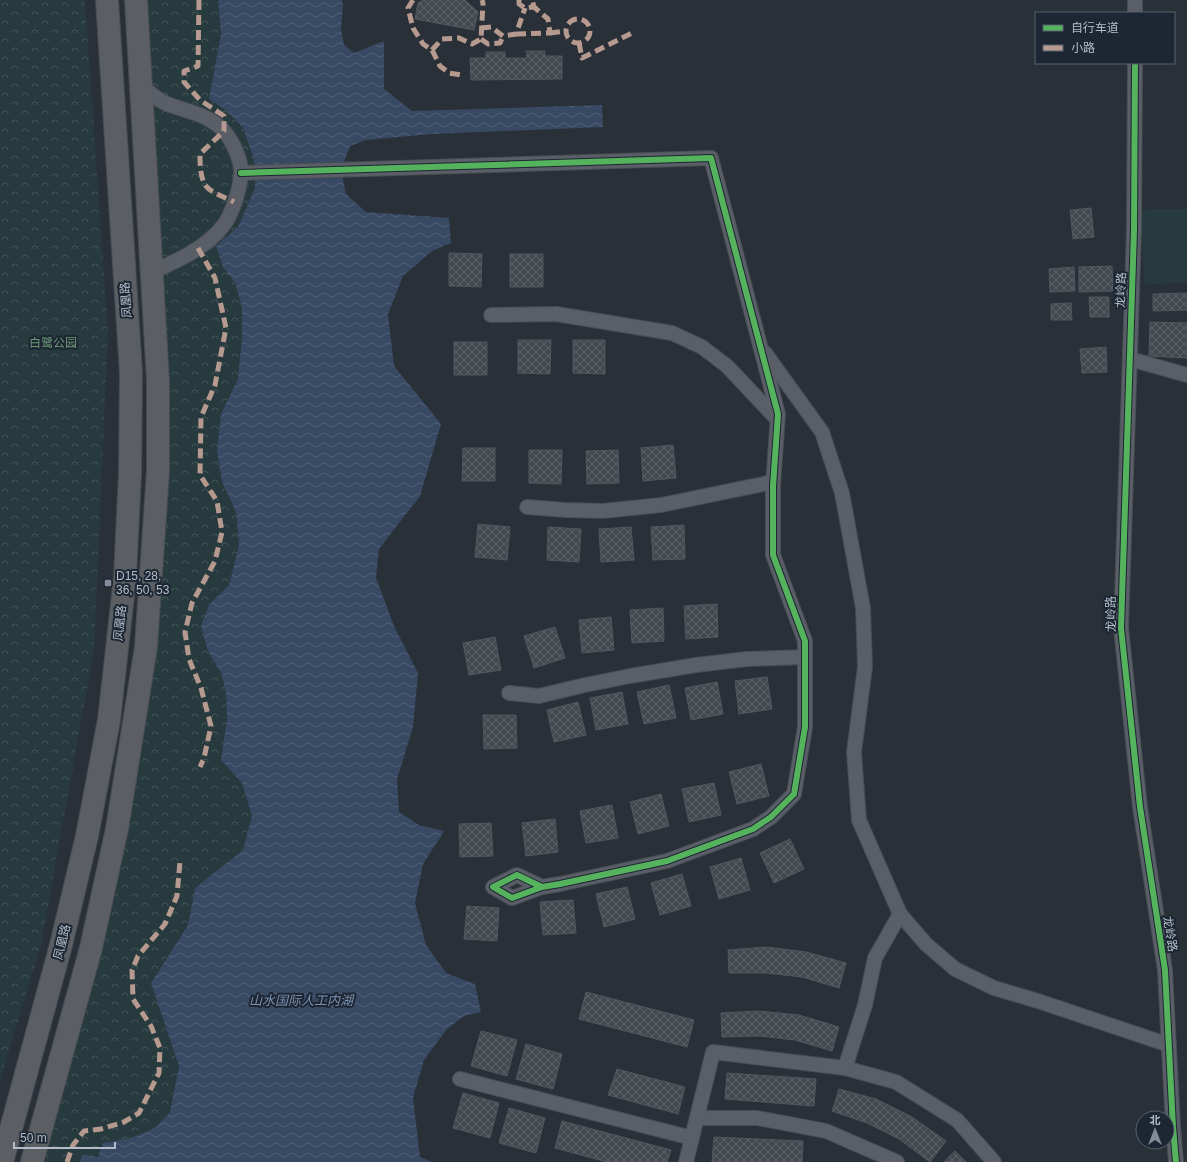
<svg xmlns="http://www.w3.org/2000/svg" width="1187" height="1162" viewBox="0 0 1187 1162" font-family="Arial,'Noto Sans SC',sans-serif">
<defs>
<pattern id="park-crowns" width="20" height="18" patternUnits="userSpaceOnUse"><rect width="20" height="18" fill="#273a3e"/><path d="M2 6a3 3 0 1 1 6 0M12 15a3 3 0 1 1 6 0" fill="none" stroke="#445559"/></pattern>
<pattern id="water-waves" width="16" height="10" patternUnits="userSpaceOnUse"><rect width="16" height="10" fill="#384963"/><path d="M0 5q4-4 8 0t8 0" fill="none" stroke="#526178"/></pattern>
<pattern id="building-cross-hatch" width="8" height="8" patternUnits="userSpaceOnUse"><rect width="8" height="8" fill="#444950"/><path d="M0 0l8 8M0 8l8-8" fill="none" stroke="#5d6168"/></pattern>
</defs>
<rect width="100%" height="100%" fill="#2a3038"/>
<g fill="url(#park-crowns)">
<path d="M0,0h85l23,333 -14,316 -53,296 -41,135z"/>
<path d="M145,0h73l3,33 -11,66 17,12 16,17 11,31 1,29 -17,39 -22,19 7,21 12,16 7,25v29l-4,42 -17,35 1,68 14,30 3,33 -10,40 -19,20 -2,46 14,24 4,19 1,25 -6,41 21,22 10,34 -9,34 -48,38 -7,36 -37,59 28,83 -9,46 -15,16 -24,10 -28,5 -5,14 -18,5h-41l114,-511z"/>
</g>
<path fill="#273a3e" d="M1146,209h41v73l-42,3 -5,-69z"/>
<path fill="url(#water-waves)" d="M218,0h124l1,5 -2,25 3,15 10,8 30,-12v48l28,22 190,-6 1,22 -171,7 -66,6 -16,6 -9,24 5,24 20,18 83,6 2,25 -19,8 -29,25 -15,38 6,52 47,58 -21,72 -41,53 -3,29 18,48 24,47 -5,54 -16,52 2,33 20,13 25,6 -21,33 -8,39 11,42 20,28 29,11 6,28 -17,4 -18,14 -22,30 -11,38 7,59 12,5h-352l2,-7 16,2 5,-14 28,-5 24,-10 15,-16 9,-46 -28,-83 37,-58 7,-37 48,-38 9,-34 -10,-33 -21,-23 6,-41 -1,-25 -4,-19 -14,-24 -7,-25 8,-21 20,-20 10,-40 -3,-33 -14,-30 -5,-32 4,-36 17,-35 4,-42v-29l-7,-25 -12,-16 -7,-21 22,-19 17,-39 -1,-29 -11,-31 -16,-17 -18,-12 12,-65z"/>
<g fill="url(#building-cross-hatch)" stroke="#52575f">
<path d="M424,0h41l13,12 -4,18 -59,-11 3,-16z"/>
<path d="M526,51h19v5h17v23l-91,1 -1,-22h16v-6h19v6h22z"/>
<path d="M1091,208l3,29 -21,2 -3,-29z"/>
<path d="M449,253l33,1 -1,33 -32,-1z"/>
<rect x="510" y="254" width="33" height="33"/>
<path d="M1112,266l1,25 -34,1v-25z"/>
<path d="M1074,267l1,24 -25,1 -1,-23z"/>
<path d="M1187,293v17l-34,1v-17z"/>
<path d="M1089,297h20v20h-19z"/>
<path d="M1071,303l1,17h-21v-16z"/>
<path d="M1150,322l37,1v35l-38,-2z"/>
<path d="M518,340h33l-1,34 -32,-1z"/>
<path d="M573,340h32v34l-32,-1z"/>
<rect x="454" y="342" width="33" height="33"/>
<path d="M1106,347l1,25 -25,1 -2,-24z"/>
<path d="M673,445l3,33 -33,3 -2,-33z"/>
<path d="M463,448h32v33h-33z"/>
<path d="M529,450h33l-1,34 -32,-1z"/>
<path d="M618,450l1,33 -32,1 -1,-33z"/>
<path d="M478,524l32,3 -3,33 -32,-3z"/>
<path d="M684,525l1,34 -32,1 -2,-33z"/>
<path d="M548,527l33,2 -2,33 -32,-2z"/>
<path d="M631,527l3,33 -33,2 -2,-33z"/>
<path d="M717,604l1,33 -32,2 -2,-33z"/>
<path d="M663,608l1,33 -32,2 -2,-33z"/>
<path d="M611,617l3,33 -32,3 -3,-33z"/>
<path d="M555,627l10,31 -31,10 -10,-32z"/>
<path d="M495,637l6,33 -32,5 -6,-32z"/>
<path d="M767,677l5,32 -33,5 -4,-33z"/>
<path d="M717,682l6,32 -32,6 -6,-32z"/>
<path d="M669,685l7,33 -32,6 -7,-32z"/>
<path d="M622,692l6,32 -32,6 -6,-32z"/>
<path d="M578,702l8,33 -32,7 -7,-32z"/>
<path d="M483,715h33l1,33 -33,1z"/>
<path d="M761,764l8,32 -32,8 -8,-32z"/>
<path d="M714,783l7,32 -32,7 -7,-33z"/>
<path d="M661,794l8,32 -31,8 -8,-32z"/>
<path d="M612,805l6,33 -32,5 -6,-32z"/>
<path d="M555,819l3,33 -32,4 -4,-33z"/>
<path d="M491,823l2,33 -33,1 -1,-33z"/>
<path d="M790,839l14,30 -30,14 -14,-30z"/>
<path d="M741,858l9,32 -31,9 -9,-32z"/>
<path d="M682,874l9,32 -31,9 -9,-32z"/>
<path d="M627,887l8,32 -31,8 -8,-33z"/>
<path d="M573,900l3,33 -33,2 -3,-33z"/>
<path d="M467,906l32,2 -2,33 -33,-2z"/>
<path d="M766,947l40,5 40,11 -7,25 -37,-11 -36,-4h-37l-1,-23z"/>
<path d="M586,992l108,28 -7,27 -108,-28z"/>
<path d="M759,1011l40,4 40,12 -7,24 -37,-11 -36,-4 -37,1 -1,-24z"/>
<path d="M481,1031l36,9 -10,36 -36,-10z"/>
<path d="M526,1044l36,10 -9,35 -37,-10z"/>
<path d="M617,1069l68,18 -7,27 -70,-19z"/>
<path d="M727,1073l89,6 -2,27 -89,-7z"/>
<path d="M839,1089l37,10 36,18 34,24 -16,21 -31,-23 -32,-16 -35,-12z"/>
<path d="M463,1093l36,10 -9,35 -37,-10z"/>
<path d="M509,1108l36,10 -9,35 -37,-10z"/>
<path d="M562,1121l109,29 -4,12h-60l-52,-14z"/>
<path d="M714,1137l89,4 -1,21h-90z"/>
<path d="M955,1151l11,11h-22z"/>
</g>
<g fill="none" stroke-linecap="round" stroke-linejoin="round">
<defs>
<g id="minor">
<path d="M1135,13v-13"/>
<path d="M1135,63l-1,168 -13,397 19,179 25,163 8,157 3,35"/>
<path d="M141,85c7,6 15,14 24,18 19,8 40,10 56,25 10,9 21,32 20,46 -1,15 -9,41 -18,52 -17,22 -46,35 -71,46"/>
<path d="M241,173l470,-15 67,256 -5,72v69l32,86v86l-11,67 -23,23 -18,12 -86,32 -107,23 -18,3 -25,-12 -24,12 19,11 30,-11"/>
<path d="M491,315l65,-1 116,19 30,14 25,19 50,53"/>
<path d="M765,353l57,79 20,61 21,115 2,59 -11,85 5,68 41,94 26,30 29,25 39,19 44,13 131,44"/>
<path d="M1130,359l57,16"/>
<path d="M527,507l39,3 37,1 58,-6 112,-23"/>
<path d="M509,693l30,3 46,-11 45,-9 66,-11 51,-6 58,-2"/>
<path d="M845,1068l51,14 61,38 37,42"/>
<path d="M460,1079l232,59"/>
<path d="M697,1118h60l69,13 71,31"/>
<path d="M686,1162l27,-110 132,16 20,-63 10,-47 25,-44"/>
</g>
<g id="trunk">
<path d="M2,1162l59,-217 26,-109 22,-116 16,-143 5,-104 1,-100 -24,-373"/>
<path d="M32,1162l59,-214 26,-119 29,-182 12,-176v-90l-22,-381"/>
</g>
</defs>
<use href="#minor" stroke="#484c53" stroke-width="16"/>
<use href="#trunk" stroke="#474c53" stroke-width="24"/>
<use href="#minor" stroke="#5a5e66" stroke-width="14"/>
<use href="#trunk" stroke="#5b5f64" stroke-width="22"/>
<g stroke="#b69a8f" stroke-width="5" stroke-dasharray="10 5" stroke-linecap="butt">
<path d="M199,0l-1,66 -14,5v11l16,18 24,16v15l-24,23c0,10 0,24 6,32 5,7 21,12 28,16"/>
<path d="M413,0l-5,8 5,20 10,16 9,6 8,16 9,7 12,2"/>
<path d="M519,0v4l6,4 9,-1 -2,-7"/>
<circle cx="578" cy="31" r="12"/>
<path d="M481,28l10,-1 12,9 13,-2 9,-26"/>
<path d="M550,33l16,-2"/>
<path d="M516,34l34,-1 -2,-14 -14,-12"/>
<path d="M481,39l7,5 12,-1 3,-7"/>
<path d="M579,43l3,15 52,-26"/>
<path d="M432,50l10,-11 17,-1 13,6 9,-5 2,-36 -1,-3"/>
<path d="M198,248l17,30 11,50 -11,57 -14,32 -1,58 17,26 5,31 -7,29 -23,42 -7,29 4,27 12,29 10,38 -7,32 -4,9"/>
<path d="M67,1162l6,-17 11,-14 17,-2 23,-7 15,-9 20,-40 1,-25 -9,-22 -18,-27 -1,-29 6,-14 27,-32 12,-28 3,-35"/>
</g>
<defs>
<g id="cycleway">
<path d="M1135,63l-1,168 -13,397 19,179 25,163 8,157 3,35"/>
<path d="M241,173l470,-15 67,256 -5,72v69l32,86v86l-11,67 -23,23 -18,12 -86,32 -107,23 -18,3 -25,-12 -24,12 19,11 30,-11"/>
</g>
</defs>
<use href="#cycleway" stroke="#1d2633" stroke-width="8"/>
<use href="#cycleway" stroke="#56b35d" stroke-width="6"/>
</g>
<rect fill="#848b96" stroke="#1d2633" stroke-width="1.5" x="104" y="579" width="8" height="8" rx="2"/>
<g text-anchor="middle" stroke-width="4" stroke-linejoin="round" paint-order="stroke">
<g font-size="12" fill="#b4bcc9" stroke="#1d2633">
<text transform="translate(1121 290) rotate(-88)" y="4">龙岭路</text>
<text transform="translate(126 300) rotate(-94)" y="4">凤凰路</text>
<text transform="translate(1111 614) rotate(-90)" y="4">龙岭路</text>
<text transform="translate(120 623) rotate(-84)" y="4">凤凰路</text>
<text transform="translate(1170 934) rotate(81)" y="4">龙岭路</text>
<text transform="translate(62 942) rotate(-76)" y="4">凤凰路</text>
</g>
<g font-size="12" fill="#6b9a76" stroke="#1d2633">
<text x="53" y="347">白鹭公园</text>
</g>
<g font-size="12" fill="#b4bcc9" stroke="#1d2633" text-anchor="start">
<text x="116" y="580">D15, 28,<tspan x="116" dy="14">36, 50, 53</tspan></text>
</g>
<g font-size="13" font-style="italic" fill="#7c92b1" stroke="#1d2633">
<text x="301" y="1005">山水国际人工内湖</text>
</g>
</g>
<rect x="1035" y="12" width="140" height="52" fill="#1d2633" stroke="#59626f"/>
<rect x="1043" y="25" width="20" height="6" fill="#56b35d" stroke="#59626f"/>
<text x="1071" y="32" font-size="12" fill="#b4bcc9">自行车道</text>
<rect x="1043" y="45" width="20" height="6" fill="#b69a8f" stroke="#59626f"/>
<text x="1071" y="52" font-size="12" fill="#b4bcc9">小路</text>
<g transform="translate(1155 1130)"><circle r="19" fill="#1d2633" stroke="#59626f"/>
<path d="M0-3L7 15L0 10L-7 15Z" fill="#848b96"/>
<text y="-6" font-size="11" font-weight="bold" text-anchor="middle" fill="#b4bcc9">北</text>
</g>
<path d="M14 1142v6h101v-6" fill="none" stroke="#b4bcc9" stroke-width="2"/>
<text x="20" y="1142" font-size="12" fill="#b4bcc9" stroke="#1d2633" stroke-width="3" paint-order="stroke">50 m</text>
</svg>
